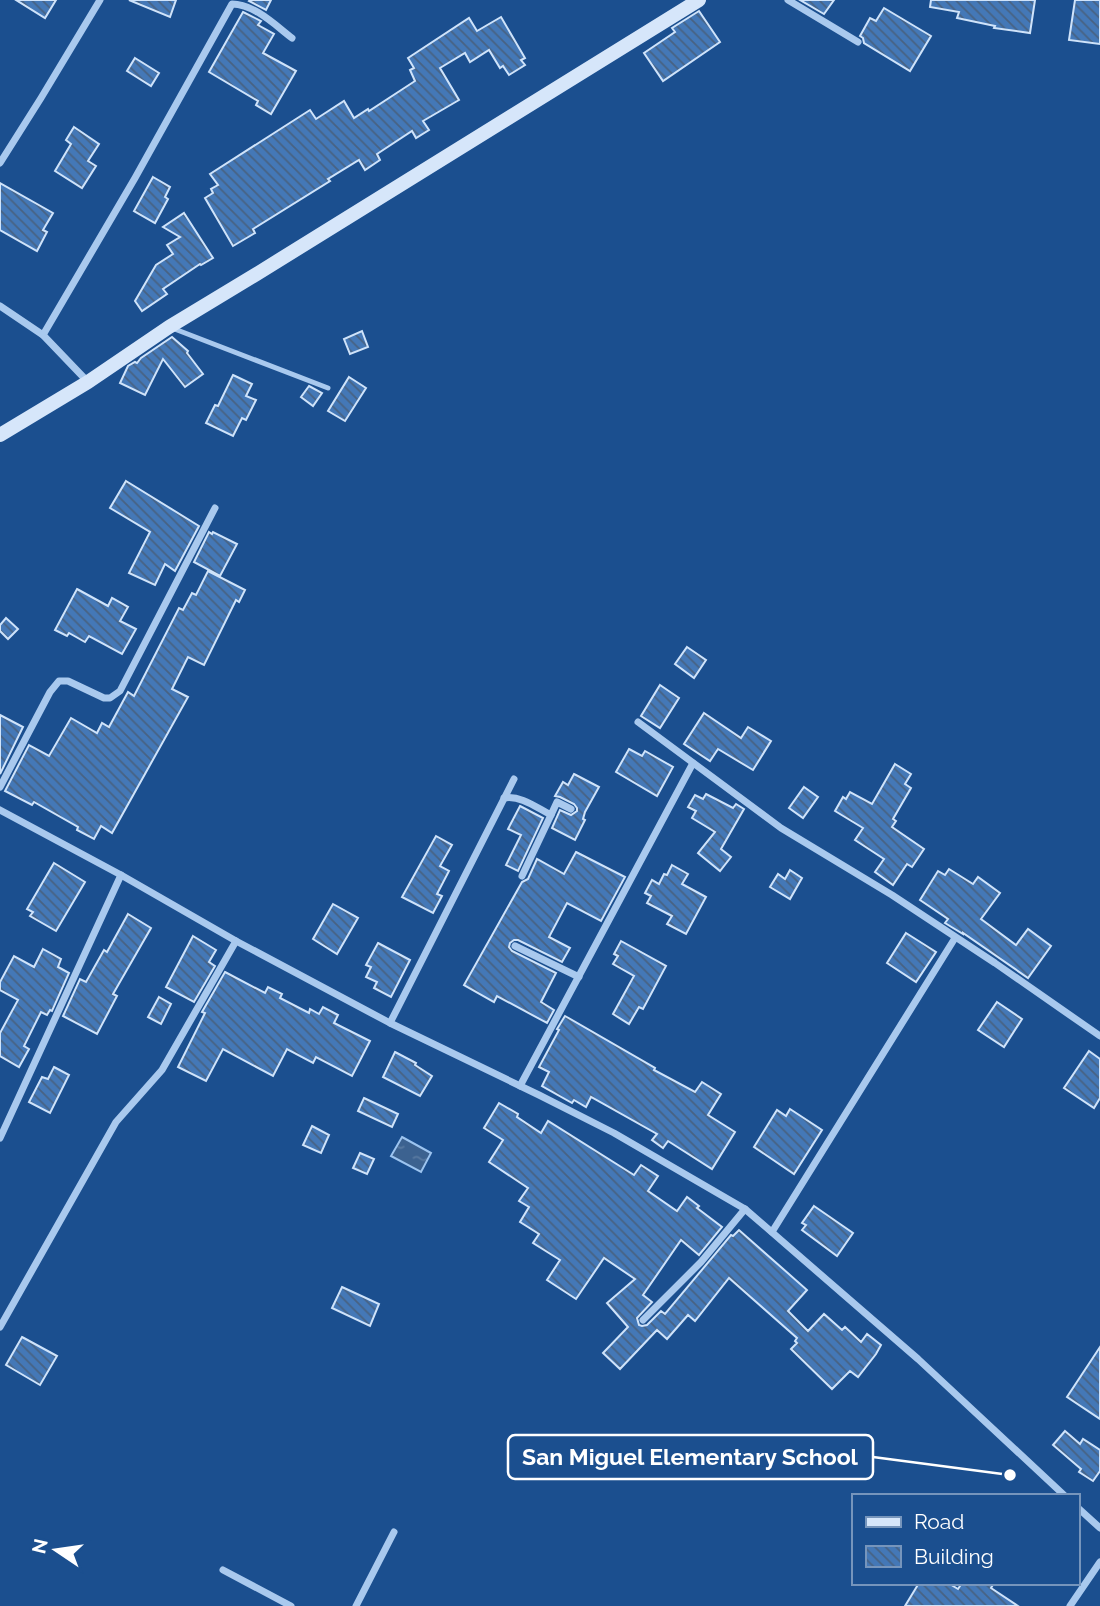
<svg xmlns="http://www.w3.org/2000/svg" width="1100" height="1606" viewBox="0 0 1100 1606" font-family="Raleway,sans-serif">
<defs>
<pattern id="water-ripples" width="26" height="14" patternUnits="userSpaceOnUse" patternTransform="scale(1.75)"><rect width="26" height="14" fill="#3c6290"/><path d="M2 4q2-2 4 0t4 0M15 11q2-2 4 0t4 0" fill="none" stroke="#597aa1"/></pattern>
<pattern id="building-back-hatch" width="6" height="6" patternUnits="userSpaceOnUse" patternTransform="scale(1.75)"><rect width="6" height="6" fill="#4478b7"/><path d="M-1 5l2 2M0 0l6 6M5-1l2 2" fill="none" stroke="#486282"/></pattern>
</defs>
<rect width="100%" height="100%" fill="#1b4f8f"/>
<path fill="url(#water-ripples)" stroke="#9cc4f0" stroke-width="2" d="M402,1137l29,16 -10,19 -30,-16z"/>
<g fill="url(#building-back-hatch)" stroke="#cfe3fa" stroke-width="2">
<path d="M16,0h40l-11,18z"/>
<path d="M129,0h47l-6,17z"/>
<path d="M250,0h21l-5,10 -17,-9z"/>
<path d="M800,0h34l-10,14z"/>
<path d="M931,0h104l-5,33 -36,-5 1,-2 -38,-8 2,-6 -29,-5z"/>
<path d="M1075,0h25v44l-31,-4z"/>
<path d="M884,8l47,28 -21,35 -46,-28 -1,-5 -3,-2 10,-18 6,3z"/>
<path d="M699,11l21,31 -57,39 -19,-28 31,-21 -3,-4z"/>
<path d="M243,12l18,9 -3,4 16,9 -11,19 33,18 -25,43 -15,-9 2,-4 -49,-29z"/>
<path d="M501,17l24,41 -4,2 4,5 -16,10 -6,-9 -3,2 -11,-18 -19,12 -5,-9 -25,15 19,32 -36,21 6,9 -13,8 -4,-7 -35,23 3,6 -15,10 -6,-10 -31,19 2,2 -77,48 2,4 -22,13 -28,-48 8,-5 -2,-4 7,-4 -8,-11 100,-64 6,9 28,-18 10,17 14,-9 1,2 46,-30 -5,-11 4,-2 -6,-10 61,-40 8,13z"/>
<path d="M135,58l24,15 -8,13 -24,-15z"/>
<path d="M74,127l25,17 -11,17 8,5 -14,22 -27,-17 16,-27 -5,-4z"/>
<path d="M153,177l17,10 -5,10 3,2 -13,24 -21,-12z"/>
<path d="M0,183l53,30 -10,17 4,2 -10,19 -37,-21z"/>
<path d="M184,213l29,45 -12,7 -1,-1 -37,25 4,5 -25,17 -7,-10 21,-36 17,-11 -6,-9 13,-8 -17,-10z"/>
<path d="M362,331l6,16 -18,7 -6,-15z"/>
<path d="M172,337l16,14 -1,2 16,21 -18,13 -22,-28 -18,36 -25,-12 8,-17 7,-4 2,1 4,-5z"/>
<path d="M233,375l19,9 -6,12 10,4 -10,20 -4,-2 -9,18 -27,-13 9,-18 3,1z"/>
<path d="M349,377l17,11 -21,33 -17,-10z"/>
<path d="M309,386l13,7 -9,13 -12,-9z"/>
<path d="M126,481l73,45 -24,45 -10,-7 -10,21 -26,-12 21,-41 -40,-24z"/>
<path d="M209,532l3,2 1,-2 24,12 -17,32 -26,-14z"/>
<path d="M208,571l37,19 -6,12 -3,-2 -32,65 -16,-8 -16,32 16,8 -76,136 -11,-7 -7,13 -17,-9 1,-3 -44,-25 -2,3 -27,-14 24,-46 20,11 22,-38 26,15 5,-10 7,4 19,-35 6,4 45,-88 4,2 9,-17 4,2z"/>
<path d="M77,589l31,17 4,-8 16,9 -8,14 16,8 -14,25 -33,-18 -4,6 -16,-9 -2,3 -12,-6z"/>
<path d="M6,618l12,11 -10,10 -8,-8v-6z"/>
<path d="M687,647l19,13 -12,18 -19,-14z"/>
<path d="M660,685l19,13 -19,30 -19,-12z"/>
<path d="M704,713l37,25 7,-11 23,14 -18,29 -35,-21 -8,12 -26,-17z"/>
<path d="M0,715l23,12 -23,47z"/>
<path d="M629,749l13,7 3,-5 28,16 -16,29 -41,-24z"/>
<path d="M895,764l16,10 -6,10 6,4 -18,31 3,2 -4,6 32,22 -12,18 -5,-3 -14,21 -18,-13 9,-13 -29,-19 8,-12 -28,-17 8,-14 3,2 4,-7 22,12z"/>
<path d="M574,774l25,13 -14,25 -2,7 2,1 -10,20 -23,-12 8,-18 11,5 6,-4v-3l-3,-4 -14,-7 -5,-1 8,-14 5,3z"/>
<path d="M804,787l14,10 -15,21 -14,-10z"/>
<path d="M706,794l27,14 3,-4 8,5 -23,40 10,8 -11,14 -22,-18 17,-21 -23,-14 4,-7 -8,-4 7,-12 8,4z"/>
<path d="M520,806l23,12 -25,53 -12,-6 15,-30 -13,-6z"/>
<path d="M436,836l16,9 -12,21 9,5 -12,23 5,2 -9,17 -31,-16z"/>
<path d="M576,852l49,25 -24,44 -34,-18 -18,34 21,11 -8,14 -44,-22h-4l-4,3 -1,4 3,4 44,22 -15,29 13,8 -7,13 -50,-27 -3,6 -30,-17 58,-103 6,-3 9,-20 27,15z"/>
<path d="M54,863l31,19 -29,49 -26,-15 3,-4 -6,-3z"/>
<path d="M672,865l16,9 -6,10 24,13 -20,37 -19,-10 5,-8 -25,-13 4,-7 -6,-3 7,-13 7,4 5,-10 3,1z"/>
<path d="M949,869l24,15 5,-7 22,16 -19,26 35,26 12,-16 23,17 -23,32 -65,-45v1l-18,-11 3,-4 -28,-19 18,-29 7,4z"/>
<path d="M790,870l12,8 -12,21 -20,-12 8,-13 7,5z"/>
<path d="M333,904l25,14 -21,36 -24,-15z"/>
<path d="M128,914l23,14 -38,66 4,2 -20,38 -34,-18 17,-37 6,3 18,-32 3,2z"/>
<path d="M906,933l30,19 -20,30 -29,-19z"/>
<path d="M193,936l23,14 -7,12 6,4 -21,36 -28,-15z"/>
<path d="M621,941l45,25 -23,43 -4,-2 -10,17 -16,-10 21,-38 -21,-12 5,-8 -4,-2z"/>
<path d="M378,943l32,17 -19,37 -17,-9 3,-6 -11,-5 5,-10 -5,-2z"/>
<path d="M43,949l18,10 -3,8 11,6 -17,38 -2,-1 -3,5 -6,-3 -17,34 5,3 -10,18 -19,-11v-23l18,-33 -18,-10v-8l14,-26 20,11z"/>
<path d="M225,972l40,21 3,-6 14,7 -2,4 29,15 1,-4 9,5 4,-7 15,8 -4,8 36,18 -18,35 -36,-19 -3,6 -26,-14 -14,27 -50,-27 -17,32 -28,-14 27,-54 -3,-1z"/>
<path d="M159,997l12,7 -10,20 -13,-7z"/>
<path d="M997,1002l25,17 -18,28 -26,-17z"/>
<path d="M565,1016l90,52 -1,2 41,22 7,-10 19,12 -13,21 27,17 -23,37 -44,-28 -5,7 -11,-8 5,-6 -66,-37 -5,10 -12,-7 -2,3 -30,-17 7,-14 -10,-5 20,-37 -2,-1z"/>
<path d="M1089,1051l11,8v39l-6,10 -30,-20z"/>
<path d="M395,1052l21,11 -1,2 17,11 -12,20 -37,-19z"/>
<path d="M54,1067l15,8 -19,38 -21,-11 13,-25 6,2z"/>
<path d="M364,1098l34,16 -6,13 -34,-16z"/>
<path d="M499,1103l19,11 -1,3 24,16 7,-12 86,54 7,-10 17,11 -10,15 29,20 10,-14 12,9 -2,2 25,19 -23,28 -18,-15 -38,55 9,7 -15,16 2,7 3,1 5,-1 14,-14 4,3 66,-79 2,1 6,-6 68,60 -19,21 20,20 16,-17 18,16 3,-3 16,15 6,-8 14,11 -5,9 -18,23 -8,-6 -18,18 -41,-40 6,-6 -2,-2 2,-3 -68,-60 -34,43 -7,-6 -21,24 -10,-9 -37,39 -17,-16 25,-26 -21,-24 28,-24 -31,-21 -28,41 -29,-19 13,-20 -27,-17 6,-9 -19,-12 9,-15 -10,-6 9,-13 -39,-26 14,-22 -19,-12z"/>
<path d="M790,1109l32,21 -28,44 -40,-27 23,-37 9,6z"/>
<path d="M312,1126l17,9 -8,18 -18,-8z"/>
<path d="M360,1153l14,6 -7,15 -14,-6z"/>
<path d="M814,1206l39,27 -16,23 -35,-26 4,-5 -4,-2z"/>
<path d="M342,1287l37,17 -9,22 -38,-18z"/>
<path d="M22,1337l35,19 -17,29 -34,-20z"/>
<path d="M1100,1347v72l-33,-22z"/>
<path d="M1065,1431l15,13 3,-5 17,11v21l-7,10 -14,-9 2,-3 -28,-24z"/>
<path d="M919,1583h29l10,6 4,-6h32l-3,5 27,18h-113z"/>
</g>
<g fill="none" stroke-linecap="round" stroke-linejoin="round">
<path stroke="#a9c9ee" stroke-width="5" d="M172,328l156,60"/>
<g stroke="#a9c9ee" stroke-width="7">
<path d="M788,0l70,42"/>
<path d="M0,163l41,-65 59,-98"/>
<path d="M0,306l43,29 45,47"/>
<path d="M43,335l92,-157 97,-174c22,0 43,21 60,34"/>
<path d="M638,722l143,106 111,67 103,68 105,73"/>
<path d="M0,787l50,-95 9,-11h9l36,17h6l10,-7 95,-183"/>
<path d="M504,798c17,-3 33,10 47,17l6,-13 14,7"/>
<path d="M0,810l121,65 115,66 154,82 149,72 75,38 131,76 173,150 147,137"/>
<path d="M522,876l29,-61"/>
<path d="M515,946l64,31"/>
<path d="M390,1023l124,-244"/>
<path d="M520,1086l173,-323"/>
<path d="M0,1138l121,-263"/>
<path d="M772,1232l183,-294"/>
<path d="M643,1320l58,-58 44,-53"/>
<path d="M0,1327l116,-205 46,-52 74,-129"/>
<path d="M1077,1507l23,21"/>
<path d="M223,1570l68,36"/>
<path d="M356,1606l38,-74"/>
<path d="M1070,1606l30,-44"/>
</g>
<path stroke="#d6e6fa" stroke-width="14" d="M0,435l88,-53 81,-55 86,-52 444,-275"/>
</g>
<path fill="none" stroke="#fff" stroke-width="2.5" d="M1010 1475L873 1457"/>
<circle fill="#fff" stroke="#1b4f8f" stroke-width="2.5" cx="1010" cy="1475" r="7"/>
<rect fill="#1b4f8f" stroke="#fff" stroke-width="2.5" x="508" y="1435" width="365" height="44" rx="7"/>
<g font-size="23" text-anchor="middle" font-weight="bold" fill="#fff">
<text x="690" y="1465">San Miguel Elementary School</text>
</g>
<rect x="852" y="1494" width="228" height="91" fill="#1b4f8f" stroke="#7695bc" stroke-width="2"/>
<rect x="866" y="1517" width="35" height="10" fill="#d6e6fa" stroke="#7695bc" stroke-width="2"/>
<text x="914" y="1529" font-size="21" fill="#ffffff">Road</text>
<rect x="866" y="1546" width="35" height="21" fill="url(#building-back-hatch)" stroke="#7695bc" stroke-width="2"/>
<text x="914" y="1564" font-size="21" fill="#ffffff">Building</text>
<g transform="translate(56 1550) rotate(283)" stroke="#1b4f8f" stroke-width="5" paint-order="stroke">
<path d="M0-5L12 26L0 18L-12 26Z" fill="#ffffff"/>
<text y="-10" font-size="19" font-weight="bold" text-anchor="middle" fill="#ffffff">N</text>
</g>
</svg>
